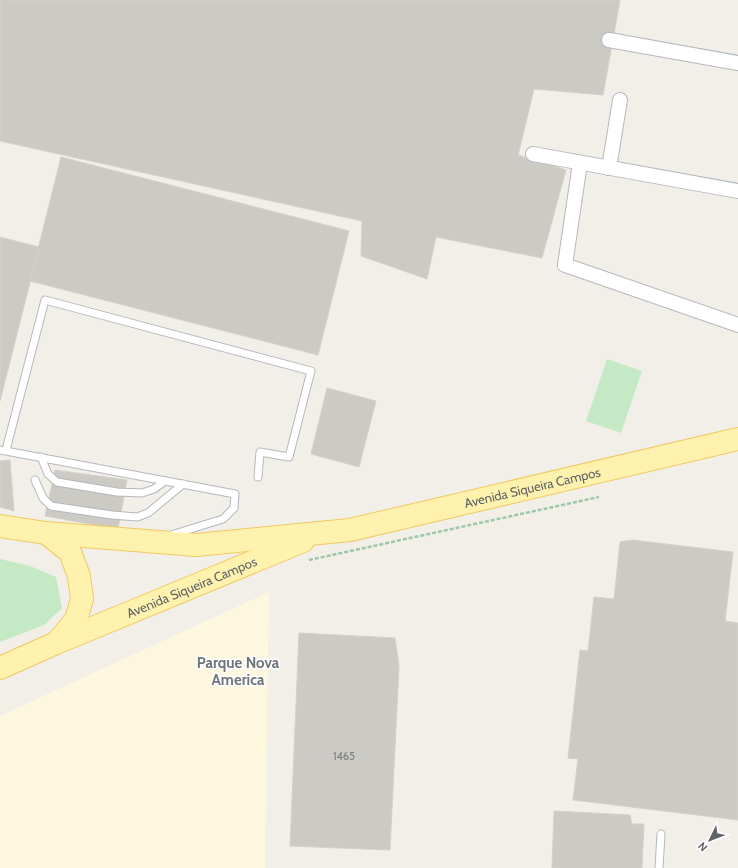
<svg xmlns="http://www.w3.org/2000/svg" width="738" height="868" viewBox="0 0 738 868" font-family="Cabin,sans-serif">
<rect width="100%" height="100%" fill="#f1efe8"/>
<path fill="#fef7e0" d="M269,592l-4,276h-265v-152z"/>
<g fill="#c5e8c5">
<path d="M607,359l35,12 -21,62 -35,-12z"/>
<path d="M0,559l30,7 26,11 6,31 -18,17 -44,17z"/>
</g>
<g fill="#cccac5" stroke="#d6d1c6">
<path d="M0,0h620l-17,95 -69,-6 -16,66 48,15 -24,88 -106,-21 -9,42 -66,-23 1,-35 -362,-80z"/>
<path d="M61,157l288,74 -31,124 -288,-74z"/>
<path d="M0,237l39,10 -39,154z"/>
<path d="M327,388l49,13 -17,66 -48,-13z"/>
<path d="M10,460l4,51 -14,-4v-46z"/>
<path d="M55,470l72,10 -9,49 -73,-13z"/>
<path d="M632,540l101,12 -8,69 13,2v197l-165,-20 5,-41 -10,-1 12,-108 8,1 6,-54 20,2 6,-57z"/>
<path d="M299,633l96,5 4,28 -9,184 -100,-4z"/>
<path d="M554,811l76,4 2,9h12l-2,44h-90z"/>
</g>
<g fill="none" stroke-linecap="round" stroke-linejoin="round">
<defs>
<g id="service">
<path d="M0,450l235,44 -1,14 -11,11 -52,16"/>
<path d="M6,450l39,-150 266,71 -22,86 -29,-5 -2,25"/>
<path d="M41,457l7,17 9,8 60,10 25,1 12,-4 11,-8"/>
<path d="M35,480l8,18 8,8 61,9 25,2 11,-4 35,-29"/>
<path d="M659,868l2,-34"/>
</g>
<g id="minor">
<path d="M609,40l129,23"/>
<path d="M533,154l205,37"/>
<path d="M580,163l-15,102 173,60"/>
<path d="M609,168l11,-68"/>
</g>
<g id="primary">
<path id="s1" d="M0,526l46,7 150,12 154,-15 388,-91"/>
<path d="M46,533l24,19 9,24 3,23 -6,21 -18,21"/>
<path id="s2" d="M0,668l56,-25 247,-102"/>
</g>
</defs>
<use href="#service" stroke="#b5b8bc" stroke-width="9"/>
<use href="#minor" stroke="#b5b8bc" stroke-width="16"/>
<use href="#primary" stroke="#f2c960" stroke-width="24"/>
<path stroke="#9cc7a9" stroke-width="2.5" stroke-dasharray="4 2" stroke-linecap="butt" d="M309,560l290,-63"/>
<use href="#service" stroke="#fff" stroke-width="7"/>
<use href="#minor" stroke="#fff" stroke-width="14"/>
<use href="#primary" stroke="#fff2af" stroke-width="22"/>
</g>
<g text-anchor="middle" stroke-width="3" stroke-linejoin="round" paint-order="stroke">
<g font-size="11" fill="#7a7d7f">
<text x="344" y="760">1465</text>
</g>
<g font-size="13" fill="#5f6368" stroke="#fff">
<text dy="5" stroke="none"><textPath href="#s1" startOffset="539">Avenida Siqueira Campos</textPath></text>
<text dy="5" stroke="none"><textPath href="#s2" startOffset="208">Avenida Siqueira Campos</textPath></text>
</g>
<g font-size="15" font-weight="bold" fill="#70757a" stroke="#fff">
<text x="238" y="668">Parque Nova<tspan x="238" dy="17">America</tspan></text>
</g>
</g>
<g transform="translate(710 840) rotate(227)" stroke="#ffffff" stroke-width="3" paint-order="stroke">
<path d="M0-3L7 15L0 10L-7 15Z" fill="#5f6368"/>
<text y="-6" font-size="11" font-weight="bold" text-anchor="middle" fill="#5f6368">N</text>
</g>
</svg>
